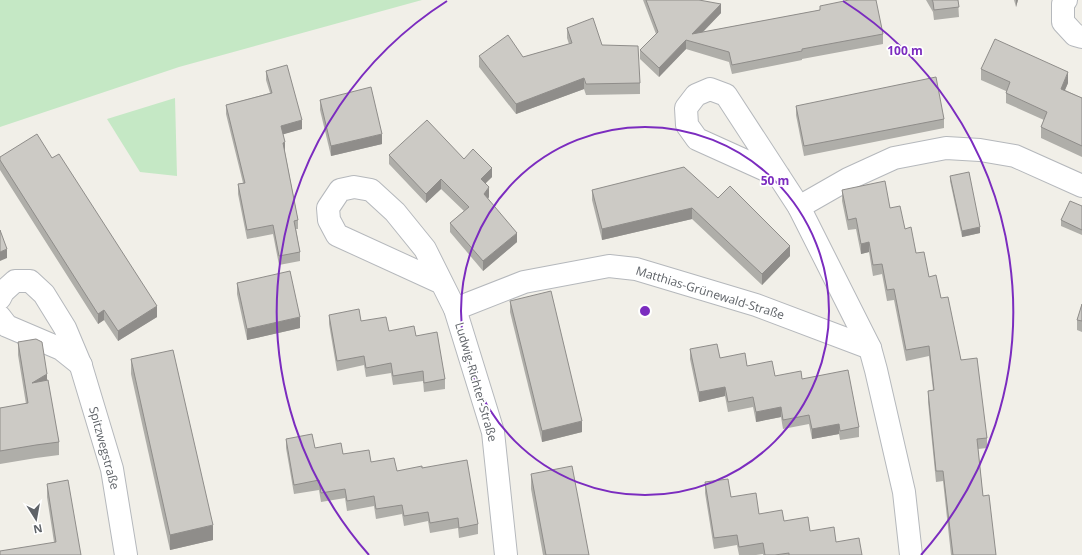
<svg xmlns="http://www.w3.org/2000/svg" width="1082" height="555" viewBox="0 0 1082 555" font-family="'Open Sans',sans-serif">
<rect width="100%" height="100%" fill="#f1efe8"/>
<g fill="#c5e8c5">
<path d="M0,0h422l-243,67 -179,60z"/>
<path d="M175,98l2,78 -37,-4 -33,-53z"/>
</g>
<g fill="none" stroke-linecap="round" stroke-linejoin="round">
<defs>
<g id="minor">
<path d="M1066,0l-3,4v18l12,13 7,2"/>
<path d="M779,176l-82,-37 -10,-14 -1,-17 10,-13 14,-6 16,6 73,112 71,141 6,22 28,122 7,63"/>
<path d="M799,207l49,-28 46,-21 52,-10 34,2 35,6 67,30"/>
<path d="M442,283l-105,-48 -8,-15 -1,-12 12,-18 14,-3 17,3 24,22 30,37 30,60 38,123 13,123"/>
<path d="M0,298l3,-6 12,-11h15l14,13 21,34 16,38 31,103 14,86"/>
<path d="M455,309l69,-27 85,-16 27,3 120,36 114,43"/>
<path d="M0,317l7,9 54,23 20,16"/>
</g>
</defs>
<use href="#minor" stroke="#b5b8bc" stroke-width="24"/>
<use href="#minor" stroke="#fff" stroke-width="22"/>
</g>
<g fill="#afaea9">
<path d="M643,0h56l22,13 -18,19 117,-22v-4l63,28v10l-81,15v1l-70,14 -3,-12 -43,-13 -27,28 -19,-18v-9l16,-16z"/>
<path d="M926,0h32l1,17 -25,3 -1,-8z"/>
<path d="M1014,0h4l-2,7z"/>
<path d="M567,28l35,17 38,38v11l-54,1 -2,-6 -68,25 -37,-47v-11l44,1 46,-13 -2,-6z"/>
<path d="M981,69l87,14 -3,7 17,8v59l-41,-19v-11l3,-7 -38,-17v-12l-25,-11z"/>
<path d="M266,71l36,58 -19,5 2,18 13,68v9h-2l4,23v9l-21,4 -6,-31 -26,5 -9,-45v-10l5,-1 -17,-69v-9l44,-12 -4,-13z"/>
<path d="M320,100l62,44 -51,12 -11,-46z"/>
<path d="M796,106l148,13v9l-140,28 -8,-41z"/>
<path d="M389,155l75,4 28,18 -7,6 4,14 -1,2 29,43 -34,29 -33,-39v-9l14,-12 -23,-22 -15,14 -37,-39z"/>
<path d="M0,157l157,160 -39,24 -14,-21 -6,4 -98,-154z"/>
<path d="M950,176l30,57 -18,4 -12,-56z"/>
<path d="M592,190l126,8 72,58 -28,29 -70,-66 -90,21 -10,-40z"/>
<path d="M842,190l48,18 15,21 11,24 25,45 46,140v10l-9,1 5,47 13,59h-45l-8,-74 -7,1 -8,-80v-11l5,-1 -4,-34 -23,5 -12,-61 -7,1 -5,-27 -9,2 -4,-24 -8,2 -5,-25 -8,1 -6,-29z"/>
<path d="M1082,206v29l-21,-9v-6z"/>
<path d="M237,283l63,45 -53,12 -10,-46z"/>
<path d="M510,301l72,131 -40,10 -32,-130z"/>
<path d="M1082,304v28l-5,-2v-10z"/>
<path d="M329,315l32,6 28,10 27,5 29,43v10l-21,3 -1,-11 -30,4 -2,-12 -25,4 -2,-12 -27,6 -8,-47z"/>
<path d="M18,342l29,38 12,62v13l-23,3 -36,6v-56l26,-4 -8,-49z"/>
<path d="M690,349l57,17 28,10 27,3 57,48v10l-19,3 -1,-6 -27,5 -3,-15 -26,5 -2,-12 -25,5 -3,-15 -25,5 -3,-16 -26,6 -9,-43z"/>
<path d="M131,359l82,181 -43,10 -39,-176z"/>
<path d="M286,439l29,9 28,6 54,17 25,-3 56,56v10l-19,4 -1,-10 -28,5 -2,-12 -24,5 -2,-12 -26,5 -2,-13 -27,5 -2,-13 -24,4 -2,-12 -25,4 -8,-46z"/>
<path d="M531,474l58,81h-46l-12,-66z"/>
<path d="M705,482l54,32 25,7 26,10 26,11 26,13h-99v-1l-7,1h-17l-2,-10 -23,4 -9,-56z"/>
<path d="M47,484l34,71 -27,-13 -7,-45z"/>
</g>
<g fill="#8f8d8a">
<path d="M1016,0h2l-2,7z"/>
<path d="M721,4v9l-28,29 -1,-8z"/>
<path d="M686,40v9l-27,28v-9z"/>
<path d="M1068,72v11l-7,16v-10z"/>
<path d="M584,78v11l-68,25v-10z"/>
<path d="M302,120v9l-21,6v-9z"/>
<path d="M382,134v10l-51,12v-10z"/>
<path d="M285,142v9l-2,1v-9z"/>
<path d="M492,168v9l-11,11v-9z"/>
<path d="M441,179v10l-15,14v-9z"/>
<path d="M489,187v10l-5,7v-10z"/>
<path d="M692,208v11l-90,21v-11z"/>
<path d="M980,227v6l-18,4v-6z"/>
<path d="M517,233v9l-34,29v-10z"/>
<path d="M869,242v10l-8,2v-10z"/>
<path d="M790,246v10l-28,29v-11z"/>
<path d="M7,249v9l-7,3v-9z"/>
<path d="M157,306v11l-39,24v-10z"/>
<path d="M104,310v10l-6,4v-10z"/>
<path d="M300,317v11l-53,12v-11z"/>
<path d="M47,374v12l-15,-3z"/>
<path d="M725,387v9l-26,6v-10z"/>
<path d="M781,407v10l-25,5v-10z"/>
<path d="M582,421v11l-40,10v-11z"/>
<path d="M839,424v10l-27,5v-10z"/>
<path d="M213,525v15l-43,10v-15z"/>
</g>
<g fill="#cccac5" stroke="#8f8d8a">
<path d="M646,0h53l22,4 -29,30 128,-24v-4l29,-6h27l7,34 -81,15v2l-70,14 -3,-13 -43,-12 -27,28 -19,-18 18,-18z"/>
<path d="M932,0h26l1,7 -25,3 -1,-8z"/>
<path d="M593,18l9,27 36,1 2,37 -54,1 -2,-6 -68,26 -37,-48 29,-21 15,22 49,-14 -5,-15z"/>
<path d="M995,39l73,33 -7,17 21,9v48l-41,-19 6,-15 -41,-19 4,-11 -29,-13z"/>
<path d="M287,65l15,55 -21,6 4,16 -2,1 15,77 -4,1 6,31 -21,4 -6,-31 -26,5 -9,-46 7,-1 -19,-78 46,-12 -6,-22z"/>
<path d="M936,77l8,42 -140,27 -8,-40z"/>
<path d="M371,87l11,47 -51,12 -11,-46z"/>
<path d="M427,120l37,39 9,-10 19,19 -11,11 8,8 -5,7 33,39 -34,28 -33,-38 19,-16 -28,-28 -15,15 -37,-39z"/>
<path d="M37,134l15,24 7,-4 98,152 -39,25 -14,-21 -6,4 -98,-154v-3z"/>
<path d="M684,167l34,31 12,-12 60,60 -28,28 -70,-66 -90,21 -10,-39z"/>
<path d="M969,172l11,55 -18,4 -12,-55z"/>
<path d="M885,181l5,27 10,-2 5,23 6,-2 5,26 8,-1 5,25 7,-2 5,23 7,-1 13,63 16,-2 10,80 -10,1 6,57 6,-1 7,60h-43l-10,-84h-7l-8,-80 6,-1 -5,-44 -23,4 -12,-61 -7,1 -5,-26 -9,1 -4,-23 -8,2 -5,-26 -8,2 -6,-30z"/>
<path d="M1070,201l12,5v24l-21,-10z"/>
<path d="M0,230l7,19 -7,3z"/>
<path d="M290,271l10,46 -53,12 -10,-46z"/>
<path d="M551,291l31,130 -40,10 -32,-130z"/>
<path d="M1082,304v17l-5,-1z"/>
<path d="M359,309l2,12 25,-4 3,14 25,-5 2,10 21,-4 8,47 -21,4 -1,-12 -30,5 -2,-13 -25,5 -2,-12 -27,5 -8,-46z"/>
<path d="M36,339l6,3 5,32 -15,9 16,-3 11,62 -23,3 -36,6v-43l28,-5 -10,-61z"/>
<path d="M717,344l3,14 25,-5 2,13 25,-5 3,15 26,-5 1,8 46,-9 11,57 -19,4 -1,-7 -27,5 -3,-14 -26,5 -2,-13 -25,5 -3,-15 -25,5 -3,-15 -26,5 -9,-43z"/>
<path d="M173,350l40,175 -43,10 -39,-176z"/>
<path d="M312,434l3,14 26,-5 2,11 26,-4 2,12 23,-4 3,13 25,-5v2l45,-8 11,64 -19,4 -1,-10 -28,5 -2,-11 -24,4 -2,-11 -26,4 -2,-13 -27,5 -2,-12 -24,4 -2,-13 -25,5 -8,-46z"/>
<path d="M572,466l17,89h-43l-15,-81z"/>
<path d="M728,479l3,18 25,-4 3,21 23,-4 2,11 24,-4 2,14 24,-4 2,15 23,-4 3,17h-73v-2l-14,2h-10l-2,-12 -24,4 -2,-12 -23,3 -9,-56z"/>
<path d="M68,480l13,75h-81v-4l56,-9 -9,-58z"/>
</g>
<g fill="none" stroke="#7b2cbf" stroke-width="2">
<circle cx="645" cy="311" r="184"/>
<path d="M369 555A368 368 0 0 1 447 1M843 1A368 368 0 0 1 921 555"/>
</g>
<g text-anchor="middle" stroke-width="3.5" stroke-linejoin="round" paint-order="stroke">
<g font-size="12" fill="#5f6368" stroke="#fff">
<text transform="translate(710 293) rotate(17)" y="4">Matthias-Grünewald-Straße</text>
<text transform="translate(476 382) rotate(74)" y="4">Ludwig-Richter-Straße</text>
<text transform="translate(104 448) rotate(75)" y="4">Spitzwegstraße</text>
</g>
</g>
<circle cx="645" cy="311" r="6" fill="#7b2cbf" stroke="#fff" stroke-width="2"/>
<g font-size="12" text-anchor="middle" font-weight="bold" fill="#7b2cbf" stroke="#fff" stroke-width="3.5" stroke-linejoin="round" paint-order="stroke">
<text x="905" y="55">100 m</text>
<text x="775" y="185">50 m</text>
</g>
<g transform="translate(36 519) rotate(169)" stroke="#ffffff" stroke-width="3" paint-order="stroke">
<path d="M0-3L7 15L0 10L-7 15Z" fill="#5f6368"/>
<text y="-6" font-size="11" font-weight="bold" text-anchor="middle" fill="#5f6368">N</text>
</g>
</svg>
